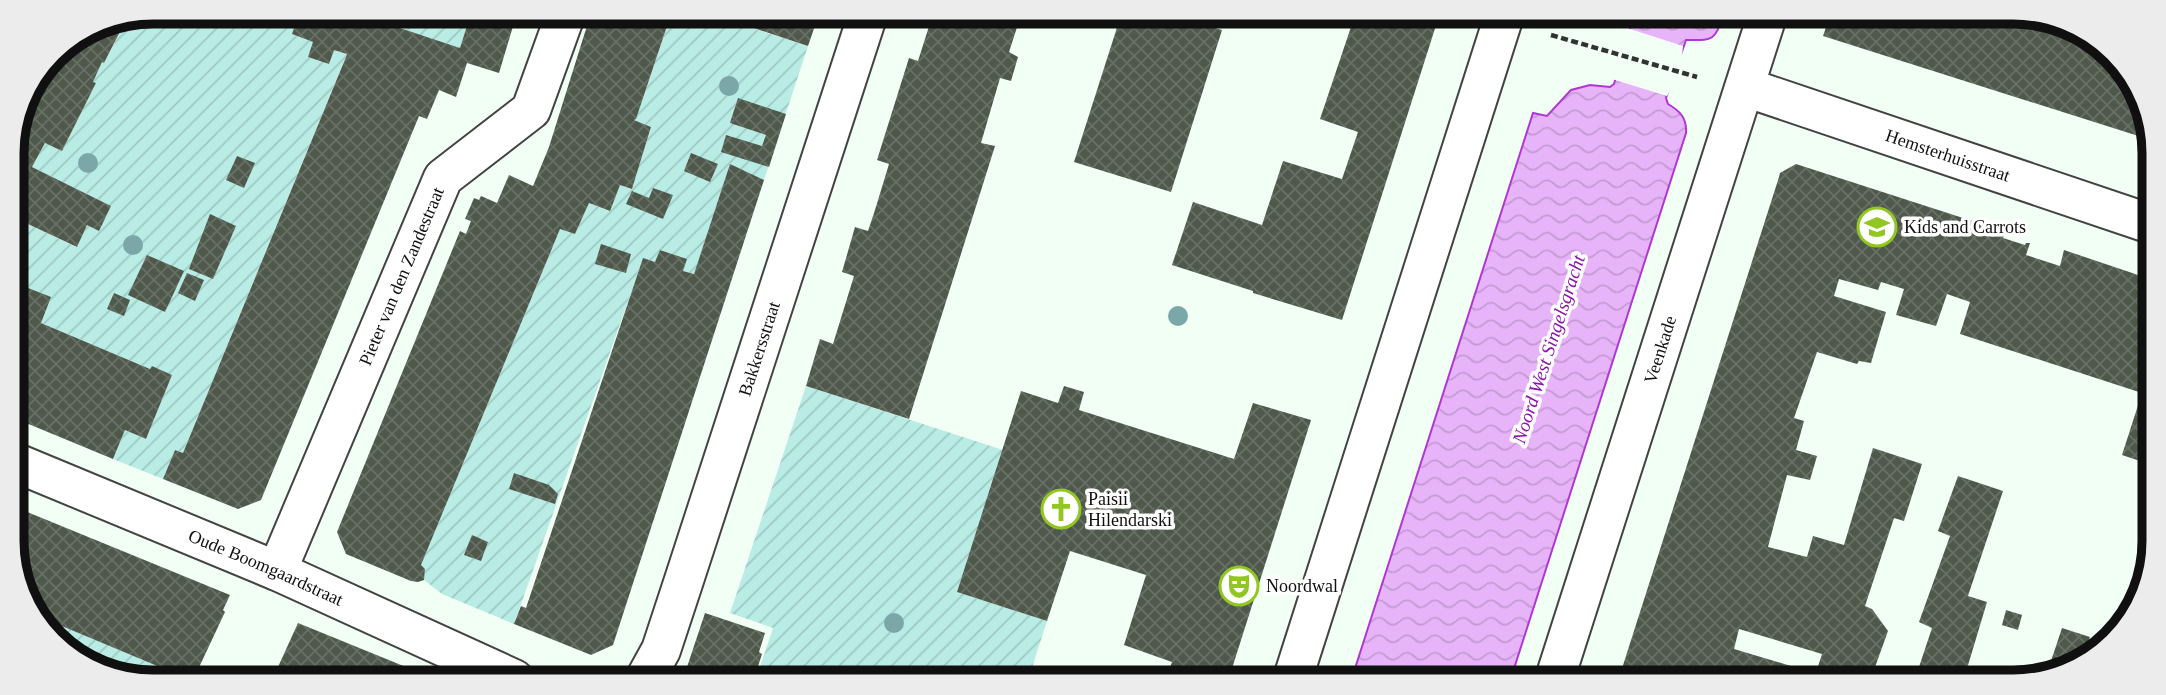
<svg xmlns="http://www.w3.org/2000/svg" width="2166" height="695" viewBox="0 0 2166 695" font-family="Georgia,serif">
<defs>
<pattern id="garden-furrows" width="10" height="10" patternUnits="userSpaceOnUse" patternTransform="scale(1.75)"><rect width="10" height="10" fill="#b9ece5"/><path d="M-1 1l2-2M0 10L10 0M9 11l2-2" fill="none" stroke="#9ec9c3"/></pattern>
<pattern id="water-waves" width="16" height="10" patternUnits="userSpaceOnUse" patternTransform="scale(1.75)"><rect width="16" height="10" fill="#e7b4f9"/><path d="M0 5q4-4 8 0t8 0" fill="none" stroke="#c59ad4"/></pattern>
<pattern id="building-cross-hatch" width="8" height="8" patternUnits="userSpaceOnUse" patternTransform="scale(1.75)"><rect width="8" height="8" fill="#4e594b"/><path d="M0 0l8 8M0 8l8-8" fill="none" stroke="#687066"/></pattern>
</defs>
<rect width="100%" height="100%" fill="#f2fff4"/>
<g fill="url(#garden-furrows)">
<path d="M154,12l145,1 -7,21 21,8 15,22 6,-14 13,4 -164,399 -8,-3 -12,29 -50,-20 12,-29 21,9 26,-64 -20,-8 -2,2 -109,-46 9,-26 -37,-15v-19l4,1 7,-15 -11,-5v-27l63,30 11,-22 12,5 12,-24 -79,-39 13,-24 17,8 34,-68 -3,-1 9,-20h3l22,-44z"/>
<path d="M355,13h116l-11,35z"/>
<path d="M671,14h38l99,32 -44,134 -34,-15 -36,109 -11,-3 3,-12 -25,-9 -6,12 -12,-3 -129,365 -72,-30 -18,-14 1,-11 -4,-4 139,-336 15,5 14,-31 20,8 11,-26 12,4 19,-62 -17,-7 2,-1z"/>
<path d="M806,386l197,64 -46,142 90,29 -19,59 -272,-1 17,-51 -43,-15z"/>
<path d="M38,615l148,63h-69l-69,-43z"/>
</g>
<path fill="url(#water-waves)" stroke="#b037d4" stroke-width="2" d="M1622,16h101c-8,27 -13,24 -37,24l-20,58 2,6c12,7 19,14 18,29l-176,548h-159l182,-568 14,3 24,-26 19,-5 20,2 4,-3 17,-59 -2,-5z"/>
<path fill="#f2fff4" d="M1627,28l56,18 -1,10 -6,24 -9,16 -55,-17z"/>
<g fill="url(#building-cross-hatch)">
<path d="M299,13h56l105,35 11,-35h46l-18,60 -32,-10 -11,34 -17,-7 -12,29 -8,-3 -158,384 -23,9 -75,-30 12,-29 8,3 163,-396 1,-3 -13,-4 -5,14 -21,-7 5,-15 -21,-8z"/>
<path d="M591,13l80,1 -35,105 -2,1 17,7 -19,62 -12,-4 -10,26 -21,-8 -14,31 -15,-5 -139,336 4,4 -1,11 -6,2 -7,-1 -65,-27 -9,-22 123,-301 6,3 5,-13 -6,-2 9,-21 5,2 2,-4 16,7 12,-28 24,11 16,-39z"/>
<path d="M711,14h108l-11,32z"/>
<path d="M923,14l98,1 -12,37 9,5 -7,24 -11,-3 -19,65 14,3 -86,273 -103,-33 14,-47 13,5 21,-68 -12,-4 13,-45 13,4 7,-21 14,-46 -12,-4 32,-102 9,3 13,-41 -9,-3z"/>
<path d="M1121,15h54l47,15 -51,162 -97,-30z"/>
<path d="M1355,15l84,1 -97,304 -89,-27v-2l-81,-26 21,-63 69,23 21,-64 59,18 16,-47 -38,-13z"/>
<path d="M1826,17h223l69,43 33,66v14l-328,-104 4,-12 -3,-1z"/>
<path d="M127,18l-23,45 -2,-1 -9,20 3,1 -34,68 -17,-8 -13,24 79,39 -12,25 -12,-6 -10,22 -64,-30v-72l10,-46 31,-46 46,-30z"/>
<path d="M738,98l48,16 -17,53 -48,-15 5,-17 36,11 4,-11 -36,-12z"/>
<path d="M691,153l27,11 -8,18 -26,-11z"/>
<path d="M237,156l18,7 -11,25 -18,-8z"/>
<path d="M730,164l34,16 -151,465 -22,10 -77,-31 7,-18 5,2 117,-350 12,4 5,-12 27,9 -4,12 11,3z"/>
<path d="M1796,164l198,64 2,2 -1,3 9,3 -1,2 22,7 1,-2h4l-4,12 34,11 4,-16 86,29 -1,185 -27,-9 20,-62 -182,-59 10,-32 -23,-8 -11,32 -40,-11 8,-26 -23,-7 -3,8 -39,-11 -5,17 52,16 -15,51 -12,-2 -2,3 -40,-12 -23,66 10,3 -8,29 21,6 -7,24 -23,-5 -19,72 39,10 6,-21 31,9 29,-97 49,16 -18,57 -10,-3 -29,88 7,3 16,22 -14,39 32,12h-93l9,-28 -83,-25 -5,20 57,17 -5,16 -168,-1 161,-504 1,-4z"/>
<path d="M653,188l20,7 -10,24 -37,-15 6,-13 17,7z"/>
<path d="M210,214l26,12 -23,53 -24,-10z"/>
<path d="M13,244l11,5 -7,16 -4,-2z"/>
<path d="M601,244l30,10 -5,19 -31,-9z"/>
<path d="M147,255l37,16 -19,41 -37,-17z"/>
<path d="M187,273l17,7 -9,21 -17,-8z"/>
<path d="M13,282l38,15 -10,26 109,46 2,-3 20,9 -26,64 -21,-9 -12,29 -99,-41z"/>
<path d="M114,293l16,7 -6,16 -17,-7z"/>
<path d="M1064,386l20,6 -5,18 155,49 19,-56 58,17 -83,261 -63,-1 7,-18 -48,-17 22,-70 -76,-24 -23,70 -90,-29 64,-201 37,12z"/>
<path d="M514,473l35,12 9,9 -3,10 -46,-15z"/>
<path d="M1958,476l45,15 -35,105 19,6 -24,80h-49l18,-54 -13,-6 31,-86 -12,-5z"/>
<path d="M15,507l215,88 -7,15 2,2 -31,66h-8l-148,-62 -23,-47z"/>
<path d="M472,535l16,7 -7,19 -17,-6z"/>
<path d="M2006,610l16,5 -4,15 -16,-5z"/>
<path d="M705,613l60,20 -6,19 3,2 -8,25h-71z"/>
<path d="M298,623l135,55v1l-160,-1z"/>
<path d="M2062,628l28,9 -8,22 -35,14z"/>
</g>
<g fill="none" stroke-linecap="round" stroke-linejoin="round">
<defs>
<g id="street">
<path id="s1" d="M1745,87l406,137"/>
<path id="s2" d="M14,462l263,109 237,108"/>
<path id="s3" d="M277,571l166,-393 88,-68 35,-97"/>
<path id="s4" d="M645,679l16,-29 25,-76 182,-560"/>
<path d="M1292,681l212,-665"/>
<path id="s5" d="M1554,681l213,-665"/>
</g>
</defs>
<use href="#street" stroke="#434343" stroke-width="42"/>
<path stroke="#323232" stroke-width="4.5" stroke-dasharray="7 3.5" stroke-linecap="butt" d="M1551,35l146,42"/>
<use href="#street" stroke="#fff" stroke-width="38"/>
</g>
<g fill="#7ca7a9">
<circle cx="729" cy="86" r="10"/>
<circle cx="88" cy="163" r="10"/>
<circle cx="133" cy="245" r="10"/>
<circle cx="1178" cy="316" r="10"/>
<circle cx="894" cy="623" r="10"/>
</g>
<defs>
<symbol id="school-ring" viewBox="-11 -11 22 22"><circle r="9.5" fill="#fff" stroke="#91c720" stroke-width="1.5"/><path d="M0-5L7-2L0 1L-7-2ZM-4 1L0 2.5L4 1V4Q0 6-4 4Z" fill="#91c720"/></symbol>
<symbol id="church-ring" viewBox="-11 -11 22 22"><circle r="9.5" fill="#fff" stroke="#91c720" stroke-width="1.5"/><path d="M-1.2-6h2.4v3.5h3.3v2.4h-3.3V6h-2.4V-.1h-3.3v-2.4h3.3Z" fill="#91c720"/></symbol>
<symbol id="theatre-ring" viewBox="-11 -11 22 22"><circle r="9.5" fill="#fff" stroke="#91c720" stroke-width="1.5"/><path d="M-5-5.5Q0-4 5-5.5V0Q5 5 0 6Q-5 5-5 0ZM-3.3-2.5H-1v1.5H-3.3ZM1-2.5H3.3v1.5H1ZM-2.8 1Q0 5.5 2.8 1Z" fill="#91c720"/></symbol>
</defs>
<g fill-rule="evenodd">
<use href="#school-ring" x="1855" y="205" width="44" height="44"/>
<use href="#church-ring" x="1039" y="487" width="44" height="44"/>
<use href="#theatre-ring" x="1217" y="564" width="44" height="44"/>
</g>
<g text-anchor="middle" stroke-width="7" stroke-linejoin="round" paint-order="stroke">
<g font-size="18" fill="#101010" stroke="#fff">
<text dy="6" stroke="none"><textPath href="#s1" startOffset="214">Hemsterhuisstraat</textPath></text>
<text dy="6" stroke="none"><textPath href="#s3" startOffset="320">Pieter van den Zandestraat</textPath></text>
<text dy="6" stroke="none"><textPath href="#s4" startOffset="350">Bakkersstraat</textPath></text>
<text dy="6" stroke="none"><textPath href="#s5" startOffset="348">Veenkade</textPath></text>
<text dy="6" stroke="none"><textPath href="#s2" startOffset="273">Oude Boomgaardstraat</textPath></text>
</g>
<g font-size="18" fill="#101010" stroke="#fff" text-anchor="start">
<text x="1904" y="233">Kids and Carrots</text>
<text x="1088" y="505">Paisii<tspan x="1088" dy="21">Hilendarski</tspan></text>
<text x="1266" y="592">Noordwal</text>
</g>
<g font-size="19" font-style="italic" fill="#8b11a9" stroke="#fff">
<text transform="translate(1548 349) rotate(-72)" y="7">Noord West Singelsgracht</text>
</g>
</g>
<path d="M0 0H2166V695H0ZM153 24H2013A129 129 0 0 1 2142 153V541A129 129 0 0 1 2013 670H153A129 129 0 0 1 24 541V153A129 129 0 0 1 153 24Z" fill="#ececec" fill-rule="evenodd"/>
<path fill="none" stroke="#101010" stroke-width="9" d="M153 24H2013A129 129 0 0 1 2142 153V541A129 129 0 0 1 2013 670H153A129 129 0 0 1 24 541V153A129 129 0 0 1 153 24Z"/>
</svg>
